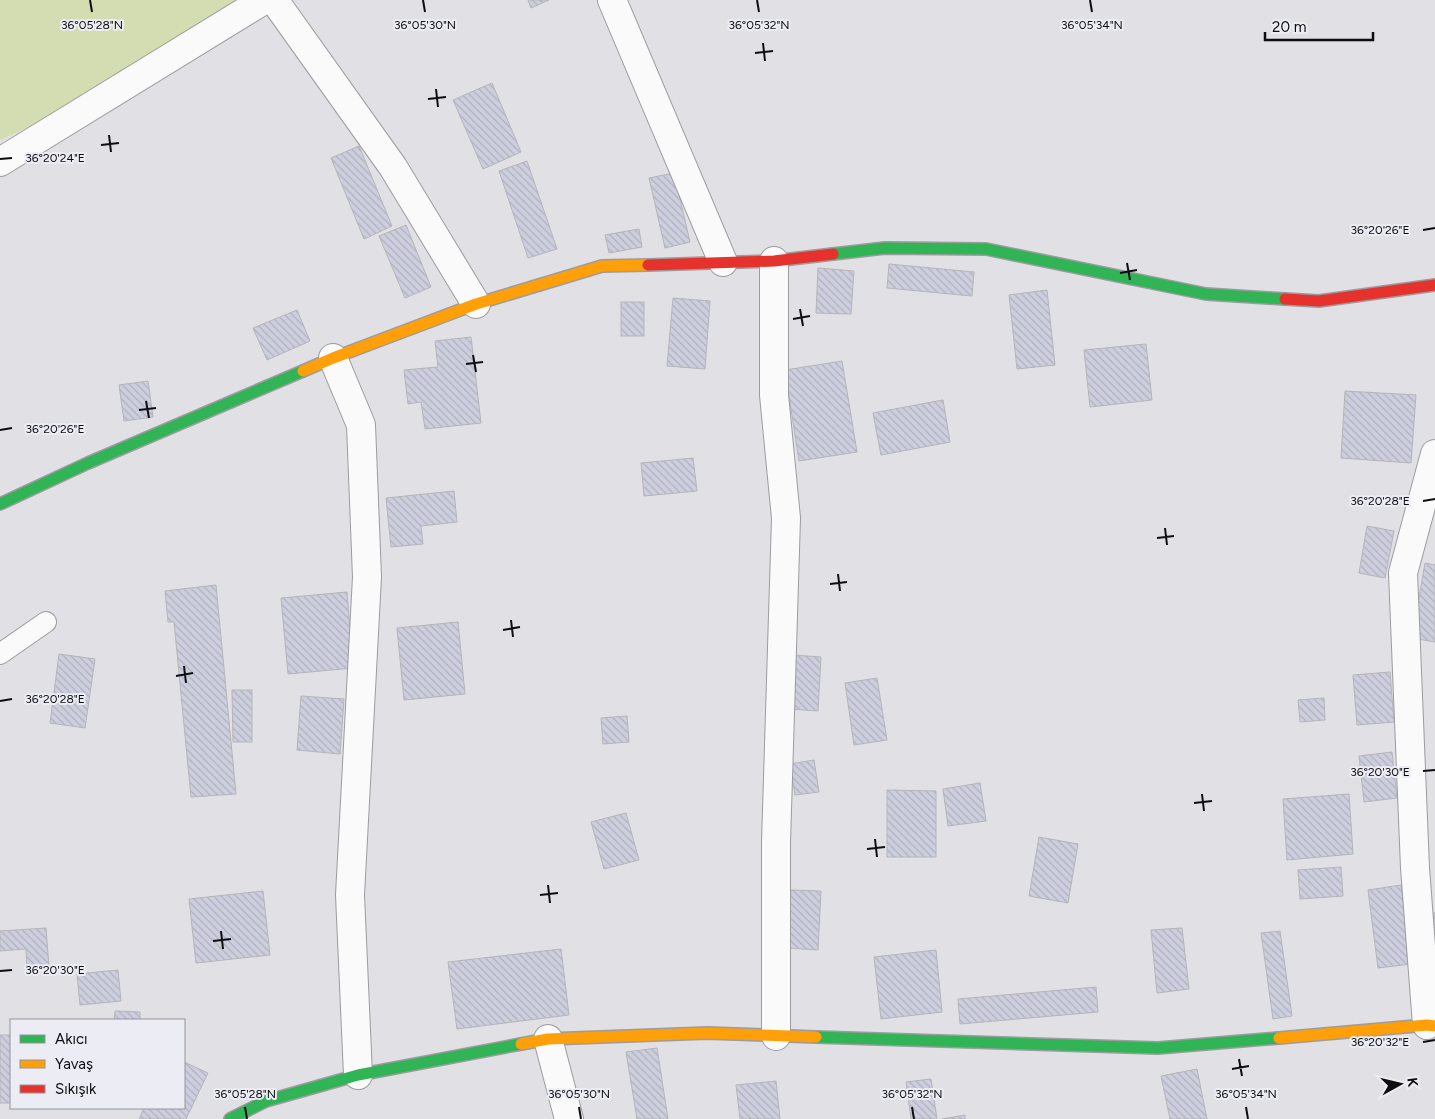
<svg xmlns="http://www.w3.org/2000/svg" width="1435" height="1119" viewBox="0 0 1435 1119" font-family="Figtree,sans-serif">
<defs>
<pattern id="building-back-hatch" width="6" height="6" patternUnits="userSpaceOnUse" patternTransform="scale(1.25)"><rect width="6" height="6" fill="#cdcfdf"/><path d="M-1 5l2 2M0 0l6 6M5-1l2 2" fill="none" stroke="#afb1be"/></pattern>
</defs>
<rect width="100%" height="100%" fill="#e1e1e5"/>
<path fill="#d3ddb1" d="M0,0h264l-46,42 -218,98z"/>
<g fill="url(#building-back-hatch)" stroke="#b5b5b8">
<path d="M528,0h21l-18,8z"/>
<path d="M492,83l29,69 -38,17 -30,-69z"/>
<path d="M359,146l33,80 -28,13 -33,-81z"/>
<path d="M527,161l30,88 -29,9 -29,-87z"/>
<path d="M674,173l16,69 -25,6 -16,-70z"/>
<path d="M406,225l25,62 -26,11 -26,-62z"/>
<path d="M639,229l3,18 -33,6 -4,-18z"/>
<path d="M889,264l85,8 -2,24 -85,-8z"/>
<path d="M818,268l36,3 -3,43 -35,-1z"/>
<path d="M1047,290l8,75 -38,4 -8,-74z"/>
<path d="M673,298l37,3 -5,68 -38,-3z"/>
<rect x="621" y="302" width="23" height="34"/>
<path d="M297,310l13,31 -43,19 -14,-32z"/>
<path d="M471,337l10,86 -56,6 -4,-27 -13,2 -4,-34 34,-3 -3,-26z"/>
<path d="M1146,344l6,56 -62,7 -6,-57z"/>
<path d="M842,361l15,91 -58,9 -14,-91z"/>
<path d="M148,381l5,36 -29,4 -5,-36z"/>
<path d="M1345,391l71,4 -5,68 -70,-5z"/>
<path d="M943,400l7,42 -69,13 -8,-42z"/>
<path d="M693,458l4,33 -53,5 -3,-33z"/>
<path d="M454,491l3,31 -36,4 2,18 -32,3 -5,-49z"/>
<path d="M1367,526l27,5 -9,47 -26,-5z"/>
<path d="M1425,563l10,2v77l-23,-4z"/>
<path d="M216,585l20,209 -45,3 -17,-175h-6l-3,-31z"/>
<path d="M347,592l6,76 -65,6 -7,-76z"/>
<path d="M458,622l7,72 -61,6 -7,-72z"/>
<path d="M59,654l36,5 -10,69 -35,-5z"/>
<path d="M792,655l29,2 -3,54 -28,-2z"/>
<path d="M1390,672l4,50 -37,3 -4,-50z"/>
<path d="M877,678l10,62 -33,5 -9,-62z"/>
<path d="M232,690h20v52h-19z"/>
<path d="M301,696l43,3 -4,55 -43,-4z"/>
<path d="M1324,698l1,22 -25,2 -2,-22z"/>
<path d="M627,716l2,26 -26,2 -2,-26z"/>
<path d="M1392,752l5,46 -33,4 -5,-46z"/>
<path d="M814,760l5,32 -24,3 -5,-31z"/>
<path d="M980,783l6,38 -38,5 -5,-37z"/>
<path d="M887,790l49,1v66h-49z"/>
<path d="M1349,794l4,60 -66,6 -4,-61z"/>
<path d="M626,813l13,47 -35,9 -13,-47z"/>
<path d="M1039,837l39,7 -10,59 -39,-7z"/>
<path d="M1341,867l2,29 -43,3 -2,-29z"/>
<path d="M1401,885l10,79 -33,4 -10,-78z"/>
<path d="M791,890l30,1 -3,59 -30,-2z"/>
<path d="M263,891l7,64 -74,8 -7,-64z"/>
<path d="M1432,913h3v30z"/>
<path d="M46,928l3,39 -22,1 -1,-19 -26,2v-20z"/>
<path d="M1182,928l7,61 -32,4 -6,-63z"/>
<path d="M1280,931l12,85 -19,3 -12,-86z"/>
<path d="M561,949l8,66 -112,14 -9,-67z"/>
<path d="M936,950l6,62 -61,7 -7,-62z"/>
<path d="M118,970l3,31 -41,4 -3,-31z"/>
<path d="M1096,987l2,25 -138,12 -2,-25z"/>
<path d="M115,1011l25,1v8h-26z"/>
<rect x="0" y="1035" width="11" height="68"/>
<path d="M657,1048l11,71h-31l-11,-67z"/>
<path d="M184,1062l24,11 -22,46h-47l5,-11h40z"/>
<path d="M1197,1069l10,50h-37l-9,-43z"/>
<path d="M931,1079l6,40h-26l-5,-37z"/>
<path d="M776,1081l4,38h-40l-4,-34z"/>
<path d="M965,1115v4h-23z"/>
</g>
<g fill="none" stroke-linecap="round" stroke-linejoin="round">
<defs>
<path id="lane" d="M0,654l46,-32"/>
<g id="street">
<path d="M274,0l119,167 83,137"/>
<path d="M612,0l111,262"/>
<path d="M0,162l264,-162"/>
<path d="M774,261v134l12,123 -10,325v193"/>
<path d="M333,358l28,67 6,152 -17,318 8,180"/>
<path d="M1427,1025l-12,-157 -12,-295 32,-119"/>
<path d="M548,1039l21,80"/>
</g>
<g id="fast">
<path d="M833,254l52,-6 101,1 220,45 79,5"/>
<path d="M0,504l88,-41 215,-92"/>
<path d="M816,1037l342,11 121,-10"/>
<path d="M230,1119l36,-18 92,-26 163,-31"/>
</g>
<g id="slow">
<path d="M303,371l30,-13 143,-54 126,-38 46,-1"/>
<path d="M1279,1038l148,-13 8,1"/>
<path d="M521,1044l27,-5 159,-6 109,4"/>
</g>
<g id="jam">
<path d="M648,265l126,-4 59,-7"/>
<path d="M1285,299l34,2 116,-16"/>
</g>
</defs>
<use href="#lane" stroke="#9c9c9f" stroke-width="22"/>
<use href="#street" stroke="#9c9c9f" stroke-width="30"/>
<use href="#fast" stroke="#9c9c9f" stroke-width="14"/>
<use href="#slow" stroke="#9c9c9f" stroke-width="14"/>
<use href="#jam" stroke="#9c9c9f" stroke-width="14"/>
<use href="#lane" stroke="#fafafb" stroke-width="20"/>
<use href="#street" stroke="#fafafb" stroke-width="28"/>
<use href="#fast" stroke="#30b455" stroke-width="11"/>
<use href="#slow" stroke="#ff9f0a" stroke-width="11"/>
<use href="#jam" stroke="#e5322d" stroke-width="11"/>
</g>
<path fill="none" stroke="#0e0e11" stroke-width="2" d="M90,0l2,12M423,0l2,12M757,0l2,12M1090,0l2,12M763,43l2,18M755,53l18,-2M436,89l2,18M428,99l18,-2M109,135l2,17M101,145l18,-2M0,159l12,-1M1423,230l12,-2M1127,263l3,17M1120,273l17,-3M800,309l3,17M793,319l17,-3M473,355l3,17M466,364l17,-2M146,401l3,17M139,410l17,-2M0,430l12,-2M1423,501l12,-2M1165,528l2,17M1157,538l17,-2M838,574l2,17M830,584l17,-2M511,620l2,17M503,630l17,-3M184,666l2,17M176,676l17,-3M0,701l12,-2M1423,771l12,-1M1202,794l2,17M1194,803l18,-2M875,839l2,18M867,849l18,-2M548,885l2,18M540,895l18,-2M221,931l2,18M213,941l18,-2M0,971l12,-1M1423,1042l12,-2M1239,1059l3,17M1232,1069l17,-3M245,1107l2,12M579,1107l2,12M912,1107l2,12M1246,1107l2,12"/>
<g font-size="12" text-anchor="middle" fill="#0e0e11" stroke="#ecedf4" stroke-width="4" stroke-linejoin="round" paint-order="stroke">
<text x="92" y="29">36°05'28"N</text>
<text x="425" y="29">36°05'30"N</text>
<text x="759" y="29">36°05'32"N</text>
<text x="1092" y="29">36°05'34"N</text>
<text x="55" y="162">36°20'24"E</text>
<text x="1380" y="234">36°20'26"E</text>
<text x="55" y="433">36°20'26"E</text>
<text x="1380" y="505">36°20'28"E</text>
<text x="55" y="703">36°20'28"E</text>
<text x="1380" y="776">36°20'30"E</text>
<text x="55" y="974">36°20'30"E</text>
<text x="1380" y="1046">36°20'32"E</text>
<text x="245" y="1098">36°05'28"N</text>
<text x="579" y="1098">36°05'30"N</text>
<text x="912" y="1098">36°05'32"N</text>
<text x="1246" y="1098">36°05'34"N</text>
</g>
<rect x="10" y="1019" width="175" height="90" fill="#ecedf4" stroke="#939499"/>
<rect x="20" y="1035" width="25" height="8" fill="#30b455" stroke="#939499"/>
<text x="55" y="1044" font-size="15" fill="#0e0e11">Akıcı</text>
<rect x="20" y="1060" width="25" height="8" fill="#ff9f0a" stroke="#939499"/>
<text x="55" y="1069" font-size="15" fill="#0e0e11">Yavaş</text>
<rect x="20" y="1085" width="25" height="8" fill="#e5322d" stroke="#939499"/>
<text x="55" y="1094" font-size="15" fill="#0e0e11">Sıkışık</text>
<g transform="translate(1400 1084) rotate(82)" stroke="#ecedf4" stroke-width="4" paint-order="stroke">
<path d="M0-4L9 19L0 12L-9 19Z" fill="#0e0e11"/>
<text y="-8" font-size="14" font-weight="bold" text-anchor="middle" fill="#0e0e11">K</text>
</g>
<path d="M1265 32v8h108v-8" fill="none" stroke="#0e0e11" stroke-width="2.5"/>
<text x="1272" y="32" font-size="15" fill="#0e0e11" stroke="#ecedf4" stroke-width="4" paint-order="stroke">20 m</text>
</svg>
